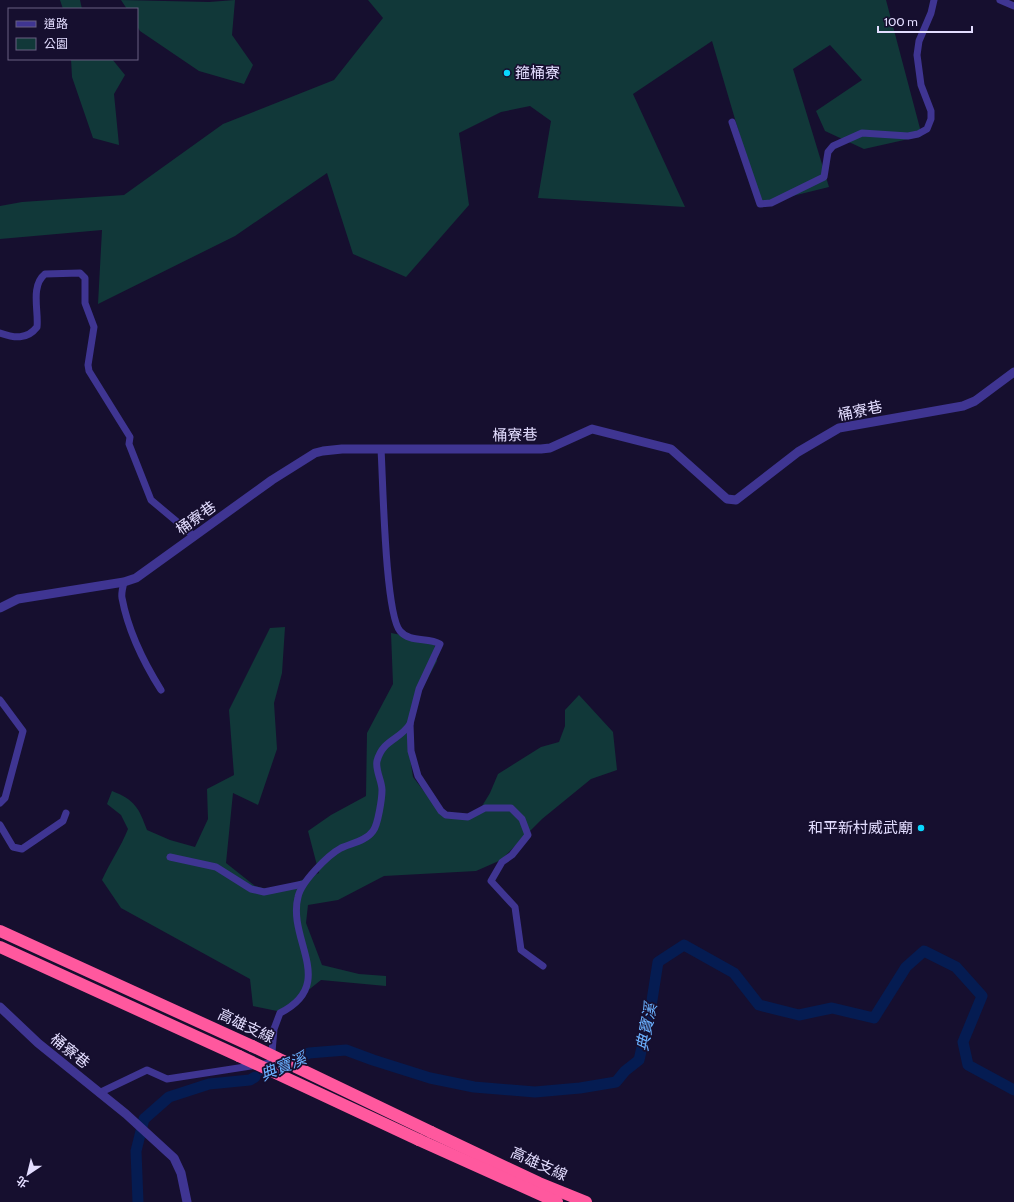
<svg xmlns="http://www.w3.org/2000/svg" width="1014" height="1202" viewBox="0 0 1014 1202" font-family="Cabin,'Noto Sans TC',sans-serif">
<rect width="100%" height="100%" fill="#160f2f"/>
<g fill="#113839">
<path d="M60,0h20l2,9h-19z"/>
<path d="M121,0l88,2 26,-2 -3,35 21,30 -9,19 -45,-13 -59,-40 -3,-5v-17h-10z"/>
<path d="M368,0h518l36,136 -58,13 -39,-18 -9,-20 46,-31 -32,-35 -37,24 36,118 -69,17 -48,-163 -79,53 52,113 -147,-9 13,-77 -21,-15 -29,6 -42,21 10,72 -63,72 -53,-23 -26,-81 -92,63 -137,68 4,-74 -102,9v-33l22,-4 102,-7 99,-71 111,-44 49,-62z"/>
<path d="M71,59h41l13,16 -11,19 5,51 -26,-7 -21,-61z"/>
<path d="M285,627l-3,46 -8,30 3,46 -19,56 -25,-12 -7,70 29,23 20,5 44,-18 -11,-42 23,-16 35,-19 1,-63 26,-49 -2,-51 43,8 3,20 -17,32 -12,52 5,32 20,26 18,14 25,-1 14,-23 8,-19 43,-27 18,-5 6,-16v-16l14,-15 34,37 4,38 -26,9 -49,40 -41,41 -25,11 -92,5 -46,24 -30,5 -2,18 16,42 37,9 27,2v10l-65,-6 -30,24 -14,7 -24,-5 -3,-27 -129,-71 -19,-28c8,-18 19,-33 26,-51l-7,-14 -14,-11 5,-13c23,9 27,17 35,39l23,10 25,7 13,-28 -1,-30 27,-14 -5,-65 41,-82z"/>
</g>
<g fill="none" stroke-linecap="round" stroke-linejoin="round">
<g stroke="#051c52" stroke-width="2">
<path d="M293,1060l8,-3"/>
<path d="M255,1077l10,-4"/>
</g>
<g stroke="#051c52" stroke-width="11">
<path d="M301,1057l8,-4 37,-3 27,10 57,18 44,9 61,5 45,-4 36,-6 9,-11 14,-11 11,-47 8,-51 26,-17 50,28 25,32 40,10 33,-7 42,10 32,-51 18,-16 32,16 26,29 -19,46 5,23 46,25"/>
<path d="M138,1202l-2,-51 8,-32 25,-22 40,-13 41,-4 5,-3"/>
</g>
<g stroke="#3f3592" stroke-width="7">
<path d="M1000,0l14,6"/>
<path d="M732,122l28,82 11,-1 53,-26 4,-25 5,-6 29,-13 46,3 10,-2 9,-5 4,-10v-8l-10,-26 -4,-30 2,-14 12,-28 3,-13"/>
<path d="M0,333c14,5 27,7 37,-6 2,-15 -7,-41 8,-53l35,-1 5,5v25l9,24 -6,38 1,6 41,66 -1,7 22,56 43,36"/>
<path d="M381,449c2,31 4,164 19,182 10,12 28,6 40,13l-21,45 -9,35 1,27 7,25 23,35 5,4 22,2 17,-9h26l11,11 6,16 -16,20 -10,7 -11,19 24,26 6,43 22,16"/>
<path d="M124,582c-1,5 -3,11 -2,16 6,32 22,65 39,92"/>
<path d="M0,700l23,31 -18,67 -5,5"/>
<path d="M0,825l13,22 9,2 41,-28 3,-8"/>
<path d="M170,857l46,10 35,22 13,3 39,-8"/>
<path d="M99,1093l48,-23 20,9 104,-16 3,-34 6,-16c58,-29 7,-73 18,-116 3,-15 30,-42 43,-49 11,-5 25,-7 32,-17 5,-6 9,-33 9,-41 0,-9 -7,-20 -5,-29 6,-22 23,-21 33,-37"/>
</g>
<g stroke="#3f3592" stroke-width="9">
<path d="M0,608l18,-9 106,-17 12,-4 136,-98 43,-27 8,-2 19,-2h199l9,-1 42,-19 79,20 56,50 9,1 62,-48 41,-24 124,-22 12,-5 39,-29"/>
<path d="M0,1007l38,36 88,71 48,44 7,15 6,29"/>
</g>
<g stroke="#ff589e" stroke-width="12">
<path d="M0,931l252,115"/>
<path d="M0,947l239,109"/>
<path d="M431,1132l108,51 47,19"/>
<path d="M419,1140l138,62"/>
</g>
<g stroke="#ff589e" stroke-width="12">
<path d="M252,1046l179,86"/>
<path d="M239,1056l180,84"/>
</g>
</g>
<g fill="#09d7ff" stroke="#160f2f" stroke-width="1.5">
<circle cx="507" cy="73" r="4"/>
<circle cx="921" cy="828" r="4"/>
</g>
<g text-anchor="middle" stroke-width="3.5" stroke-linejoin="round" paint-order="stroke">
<g font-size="15" fill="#e3ddff" stroke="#160f2f" text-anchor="start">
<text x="515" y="78">箍桶寮</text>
<text x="913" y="833" text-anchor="end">和平新村威武廟</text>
</g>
<g font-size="15" fill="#e3ddff" stroke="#160f2f">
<text transform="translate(860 411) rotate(-12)" y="5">桶寮巷</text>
<text transform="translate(515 435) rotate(-1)" y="5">桶寮巷</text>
<text transform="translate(196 518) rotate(-36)" y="5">桶寮巷</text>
<text transform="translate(246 1026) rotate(25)" y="5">高雄支線</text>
<text transform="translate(70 1051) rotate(39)" y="5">桶寮巷</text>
<text transform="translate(539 1164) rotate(24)" y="5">高雄支線</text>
</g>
<g font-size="16" font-style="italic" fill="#6bb1ff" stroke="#160f2f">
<text transform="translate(646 1027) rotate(-79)" y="6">典寶溪</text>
<text transform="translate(283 1066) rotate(-23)" y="6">典寶溪</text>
</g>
</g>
<rect x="8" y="8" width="130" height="52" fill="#160f2f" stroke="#686182"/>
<rect x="16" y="21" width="20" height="6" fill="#3f3592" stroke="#686182"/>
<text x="44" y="28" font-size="12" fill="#e3ddff">道路</text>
<rect x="16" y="38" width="20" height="12" fill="#113839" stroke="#686182"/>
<text x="44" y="48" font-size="12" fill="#e3ddff">公園</text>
<g transform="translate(28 1174) rotate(215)" stroke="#160f2f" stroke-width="3" paint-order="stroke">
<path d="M0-3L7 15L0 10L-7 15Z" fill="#e3ddff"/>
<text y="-6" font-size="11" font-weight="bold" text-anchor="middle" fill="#e3ddff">北</text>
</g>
<path d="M878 26v6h94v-6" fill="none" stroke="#e3ddff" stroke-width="2"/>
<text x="884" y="26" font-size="12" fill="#e3ddff" stroke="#160f2f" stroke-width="3" paint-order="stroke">100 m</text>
</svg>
